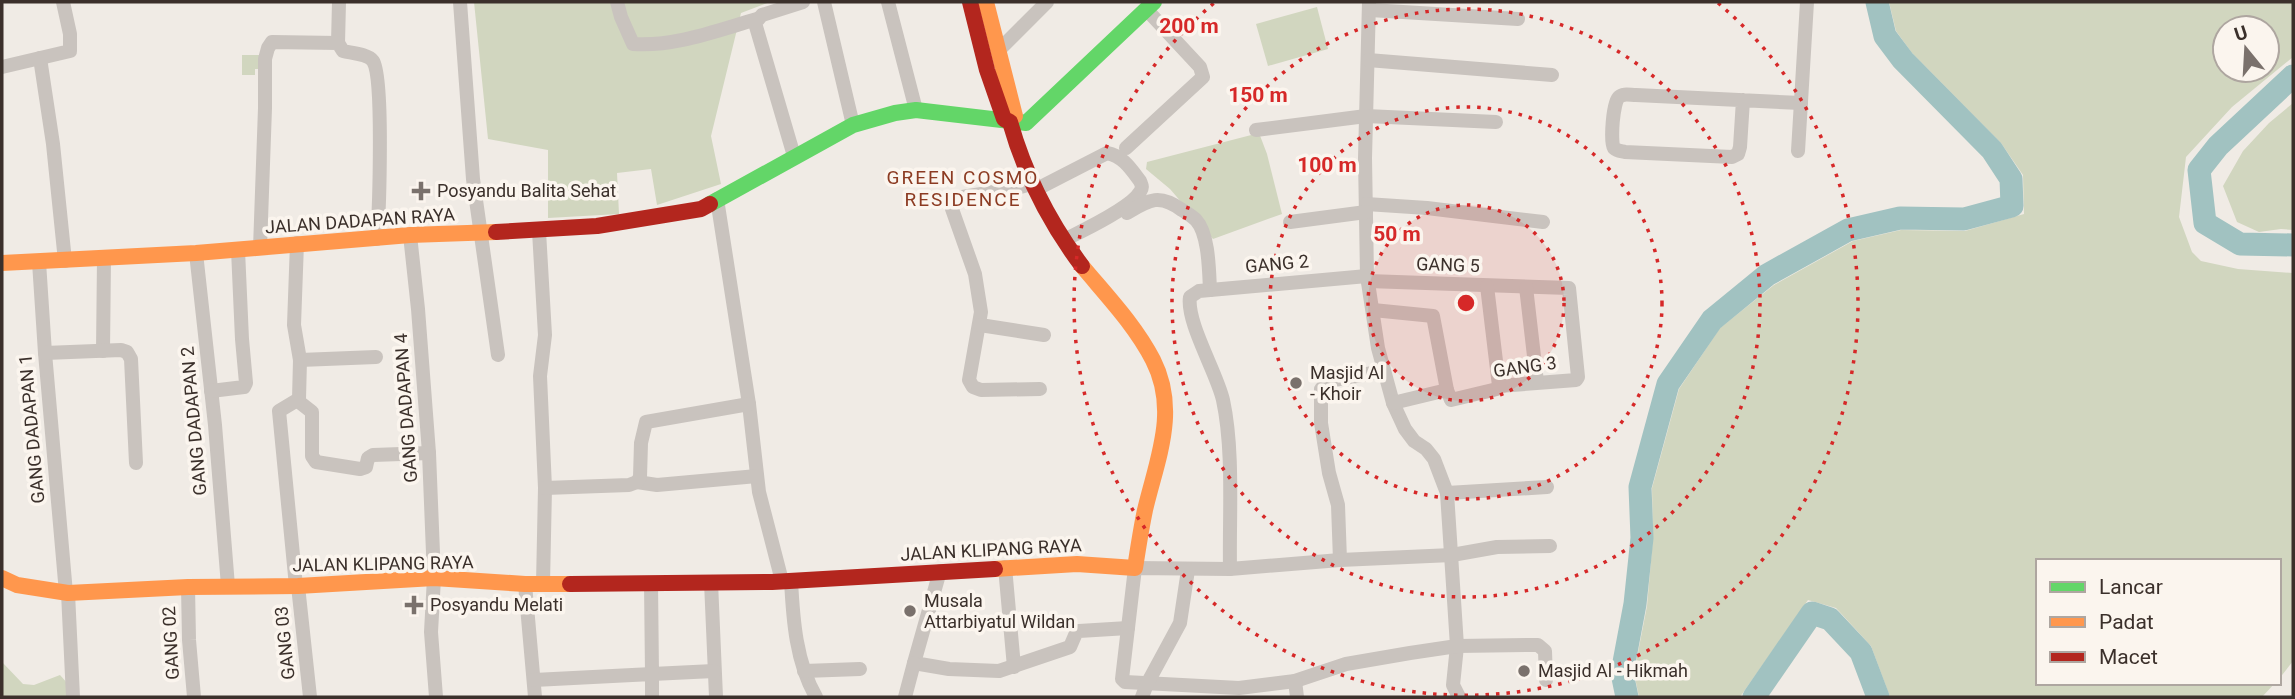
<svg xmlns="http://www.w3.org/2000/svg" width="2295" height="699" viewBox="0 0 2295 699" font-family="Roboto,sans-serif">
<rect width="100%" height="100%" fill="#f0ebe5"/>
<g fill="#d1d6bf" fill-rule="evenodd">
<path d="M474,2h296l-29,11 -30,123 10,48 -64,21 -6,-36 -34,4 2,41 -71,4v-68l-60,-11z"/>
<path d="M1889,2h404v55l-61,50 -46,50 -7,60 13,35 9,9 37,8 55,4v388l-14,18v-118h-241v122h237l-13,14h-372l-19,-51 -35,-38 -28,-8 -68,97h-101l-5,-24 13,-67 6,-68 -1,-50 27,-99 41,-61 54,-43 79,-44 48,-11 64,1 59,-17 -1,-39 -22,-32 -89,-90 -16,-22zM2267,28v42h-42v-42z"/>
<path d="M1317,7l11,42 -60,17 -12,-42z"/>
<path d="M242,55h20v14h-7v6h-13z"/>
<path d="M2293,103v127l-12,-1 -22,3 -22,-10 -14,-36 20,-35 26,-28z"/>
<path d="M1259,133l8,21 15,60 -69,25 -43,-50 -24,-20 1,-7z"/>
<path d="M2,662l21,22 11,1 26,-10 8,9 2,13h-68z"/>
</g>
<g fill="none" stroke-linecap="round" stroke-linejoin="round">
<g stroke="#a1c2c1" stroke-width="23">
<path d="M2293,76l-75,70 -19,24 6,53 35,21 53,1"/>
<path d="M1627,697l-5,-24 13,-69 7,-66 -2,-51 28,-103 44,-64 55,-45 81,-45 52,-12 64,1 48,-13 -1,-27 -19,-29 -89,-90 -18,-24 -8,-34"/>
<path d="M1754,697l58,-84 18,6 31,33 17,45"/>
</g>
<g stroke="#c9c3be" stroke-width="14">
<path d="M460,2l13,177 25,176"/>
<path d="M617,2l4,15 12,27c42,3 85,-14 124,-25"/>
<path d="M824,2l29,123"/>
<path d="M888,2l28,108"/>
<path d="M1369,2l-4,156 2,118 11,72 15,55 12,26 9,12 12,8 8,10 13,34 10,153 -4,39 6,12"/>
<path d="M1370,10l148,9"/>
<path d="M338,43l1,-41"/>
<path d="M999,50l48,-48"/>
<path d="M40,58l13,86 12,117"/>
<path d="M1368,60l184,15"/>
<path d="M2,67l68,-16v-17l-7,-32"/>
<path d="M1743,100l-3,47 -2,7 -6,3 -107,-5c-4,-1 -8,-1 -11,-4 -4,-6 -1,-47 5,-51 4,-4 11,-2 17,-2l165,8"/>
<path d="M1256,130l110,-14 130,6"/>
<path d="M1126,148l77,-71 -3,-10 -54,-58"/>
<path d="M1798,151l9,-149"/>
<path d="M794,156l-39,-133 7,-8 41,-13"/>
<path d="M1031,184l-18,5 -57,9 -3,4 -1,7 23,65 6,38 -12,68 4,7 8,3 59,-1"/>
<path d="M1035,190l72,-37c16,3 24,16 33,28 2,5 3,6 0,11 -9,16 -58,39 -76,48"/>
<path d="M717,199l32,205 10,88 23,89"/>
<path d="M1366,204l61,4 116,14"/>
<path d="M1127,213c22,-13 32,-20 55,-3 5,3 10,6 14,10 13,14 13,51 14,70"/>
<path d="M1290,222l76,-10"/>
<path d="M539,231l6,104 -5,41 5,112 -2,96"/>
<path d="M410,235l8,74 11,144 5,125 -3,54 5,65"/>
<path d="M260,248l5,-140v-49l3,-11 4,-6 66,1 5,8c8,2 25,3 30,10 11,17 6,152 4,178"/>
<path d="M196,253l19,172 13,161"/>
<path d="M39,262l6,91 21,240"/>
<path d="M1368,281l201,7 9,89 -2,3 -77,6 -2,3 -46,11 -4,-10 -54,13"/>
<path d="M1487,286l12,100"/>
<path d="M1526,287l11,95"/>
<path d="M1373,310l60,6 14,74"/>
<path d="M980,325l64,10"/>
<path d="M103,351l1,-93"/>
<path d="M45,353l76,-3 6,2 4,7 5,104"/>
<path d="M300,360l76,-3"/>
<path d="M211,391l33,-4 2,-4 -4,-44 -4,-89"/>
<path d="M298,401l14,11v44l4,6 44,7 6,-2 2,-9 5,-3 56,-2"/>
<path d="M637,482l20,3 100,-9"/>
<path d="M545,488l84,-3 8,-3 3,-5 1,-34 5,-21 103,-18"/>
<path d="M1447,493l100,-6"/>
<path d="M1340,560l-2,-55 -9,-32 -8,-50v-34l7,-8 56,-10"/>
<path d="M1005,567l9,100"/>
<path d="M1230,569c-1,-53 4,-118 -7,-169 -6,-27 -37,-78 -33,-103l9,-6 168,-15"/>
<path d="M940,571l-26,92 35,6 50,2 71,-24 6,-14 3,-2 49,-3"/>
<path d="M791,580c2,40 5,82 25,117"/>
<path d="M711,582l5,115"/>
<path d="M651,583l1,91 62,-3"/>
<path d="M525,584l10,113"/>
<path d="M296,586l-17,-175 20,-12 1,-39 -6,-35 3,-82"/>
<path d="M298,586l12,111"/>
<path d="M188,587l1,53 5,57"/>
<path d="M68,593l5,104"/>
<path d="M804,671l56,-2"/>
<path d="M534,680l118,-6v23"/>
<path d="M1546,680l-1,-29 -7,-6h-6l-75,1 -47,7 -64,11 -51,17 -56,7 -114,-6 -3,-3 13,-111 95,1 110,-9 112,-5 45,-8 53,-1"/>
<path d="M1295,681l2,16"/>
<path d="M905,697l9,-34"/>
<path d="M1142,697l5,-13 33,-61 8,-53"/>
</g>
<path stroke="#63d668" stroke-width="16" d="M710,204l143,-79 42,-12 21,-3 110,13 128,-121"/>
<g stroke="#ff974d" stroke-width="16">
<path d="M986,2l29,114"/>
<path d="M2,263l194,-10 214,-18 86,-3"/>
<path d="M995,569l82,-5 58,4c3,-19 6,-39 10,-58 12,-51 34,-99 8,-150 -18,-35 -46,-64 -71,-94"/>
<path d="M2,578l15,7 51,8 120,-6 110,-1 136,-8 91,6h45"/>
</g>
<g stroke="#b3261e" stroke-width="16">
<path d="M970,2l17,68 17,49 6,3c15,53 39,100 72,144"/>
<path d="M496,232l101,-6 104,-17 9,-5"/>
<path d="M570,584l202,-2 223,-13"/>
</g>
</g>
<circle cx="1466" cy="303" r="98" fill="#d62828" fill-opacity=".12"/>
<g fill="none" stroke="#d62828" stroke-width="3.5" stroke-dasharray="3.5 7">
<circle cx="1466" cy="303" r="98"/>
<circle cx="1466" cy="303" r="196"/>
<circle cx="1466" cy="303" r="294"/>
<path d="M1718 3A392 392 0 1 1 1214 3"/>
</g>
<g fill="#7a716c" stroke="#fbf5ee" stroke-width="2.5">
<path d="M417.5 180.5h7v7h7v7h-7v7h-7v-7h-7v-7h7z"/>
<circle cx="1296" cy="383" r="7"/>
<path d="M410.5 594.5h7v7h7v7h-7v7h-7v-7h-7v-7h7z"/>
<circle cx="910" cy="611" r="7"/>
<circle cx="1524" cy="671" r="7"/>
</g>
<g text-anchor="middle" stroke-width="7" stroke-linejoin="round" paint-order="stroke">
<g font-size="18" fill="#3b302b" stroke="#fbf5ee" text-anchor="start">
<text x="437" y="197">Posyandu Balita Sehat</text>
<text x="1310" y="379">Masjid Al<tspan x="1310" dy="21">- Khoir</tspan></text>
<text x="924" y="607">Musala<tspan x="924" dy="21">Attarbiyatul Wildan</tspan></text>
<text x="430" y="611">Posyandu Melati</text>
<text x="1538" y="677">Masjid Al - Hikmah</text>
</g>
<g font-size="18" fill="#3b302b" stroke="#fbf5ee">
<text transform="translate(360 221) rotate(-4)" y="6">JALAN DADAPAN RAYA</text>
<text transform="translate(1277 264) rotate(-5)" y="6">GANG 2</text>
<text transform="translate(1448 265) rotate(2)" y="6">GANG 5</text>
<text transform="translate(1525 367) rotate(-8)" y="6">GANG 3</text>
<text transform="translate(406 408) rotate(-94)" y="6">GANG DADAPAN 4</text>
<text transform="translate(194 421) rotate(-95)" y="6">GANG DADAPAN 2</text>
<text transform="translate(32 429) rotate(-95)" y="6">GANG DADAPAN 1</text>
<text transform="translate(991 550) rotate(-3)" y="6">JALAN KLIPANG RAYA</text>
<text transform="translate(383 564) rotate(-1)" y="6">JALAN KLIPANG RAYA</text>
<text transform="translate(171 643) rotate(-93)" y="6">GANG 02</text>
<text transform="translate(285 643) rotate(-96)" y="6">GANG 03</text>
</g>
<g font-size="19" letter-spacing="2" fill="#8c3b22" stroke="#fbf5ee">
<text x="963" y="184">GREEN COSMO<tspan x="963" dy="22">RESIDENCE</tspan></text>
</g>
</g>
<circle cx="1466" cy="303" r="10" fill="#d62828" stroke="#fbf5ee" stroke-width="3.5"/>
<g font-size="21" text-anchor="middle" font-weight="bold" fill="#d62828" stroke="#fbf5ee" stroke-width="7" stroke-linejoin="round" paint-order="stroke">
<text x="1189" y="33">200 m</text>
<text x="1258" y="102">150 m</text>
<text x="1327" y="172">100 m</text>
<text x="1397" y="241">50 m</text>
</g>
<rect width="2295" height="699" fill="none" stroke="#3b302b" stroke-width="7"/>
<rect x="2036" y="559" width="245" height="126" fill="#fbf5ee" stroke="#aea6a0" stroke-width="2"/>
<rect x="2050" y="582" width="35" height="10" fill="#63d668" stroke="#aea6a0" stroke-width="2"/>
<text x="2099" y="594" font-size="21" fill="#3b302b">Lancar</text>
<rect x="2050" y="617" width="35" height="10" fill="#ff974d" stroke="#aea6a0" stroke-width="2"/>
<text x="2099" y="629" font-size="21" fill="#3b302b">Padat</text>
<rect x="2050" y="652" width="35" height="10" fill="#b3261e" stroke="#aea6a0" stroke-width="2"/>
<text x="2099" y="664" font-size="21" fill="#3b302b">Macet</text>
<g transform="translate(2246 49) rotate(342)"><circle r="33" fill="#fbf5ee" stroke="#aea6a0" stroke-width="2"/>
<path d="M0-5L12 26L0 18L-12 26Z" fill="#7a716c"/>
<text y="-10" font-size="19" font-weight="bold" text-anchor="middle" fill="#3b302b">U</text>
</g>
</svg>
